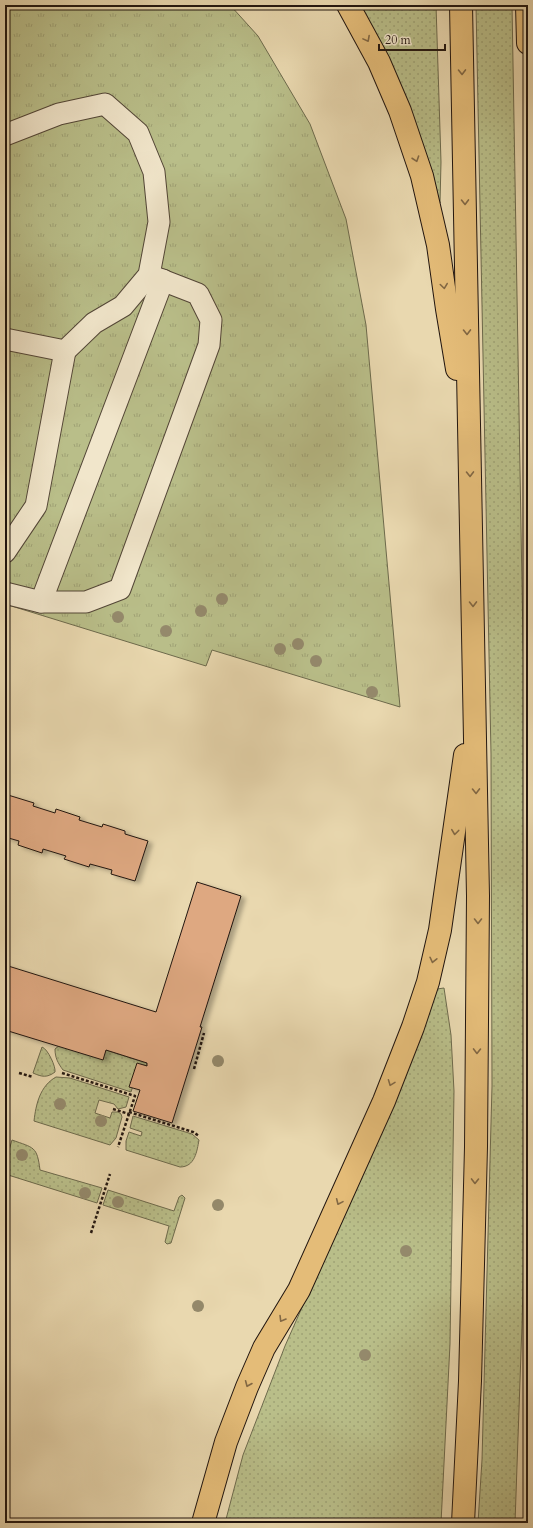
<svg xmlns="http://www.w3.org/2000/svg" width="533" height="1528" viewBox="0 0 533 1528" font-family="Cardo,serif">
<defs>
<pattern id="grass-dots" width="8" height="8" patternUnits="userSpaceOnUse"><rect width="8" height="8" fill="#b9be89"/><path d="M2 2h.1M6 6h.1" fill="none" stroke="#9fa275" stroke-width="1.8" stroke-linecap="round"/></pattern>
<pattern id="park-tufts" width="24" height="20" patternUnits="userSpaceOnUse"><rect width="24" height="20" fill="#b9be89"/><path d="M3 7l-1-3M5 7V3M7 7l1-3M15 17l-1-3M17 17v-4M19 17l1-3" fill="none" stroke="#9fa275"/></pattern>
<filter id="shadow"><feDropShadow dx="4.5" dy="2.5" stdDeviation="2" flood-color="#0004"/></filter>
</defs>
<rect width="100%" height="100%" fill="#e9d8af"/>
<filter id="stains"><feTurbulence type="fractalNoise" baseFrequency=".005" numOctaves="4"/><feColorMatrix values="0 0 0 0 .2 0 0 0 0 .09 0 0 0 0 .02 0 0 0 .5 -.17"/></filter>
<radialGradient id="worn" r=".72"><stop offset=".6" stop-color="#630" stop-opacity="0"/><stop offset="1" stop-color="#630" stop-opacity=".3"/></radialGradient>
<g fill="url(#grass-dots)" stroke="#6d6a4c">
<path d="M360,5h76l5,157 -1,41c-8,-28 -18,-56 -28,-84 -15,-39 -30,-78 -52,-114z"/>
<path d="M476,5h36l11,638 5,131v321l-6,229 -7,199h-37l4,-63 10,-374 -1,-332z"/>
<path d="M444,988l7,47 3,56 -4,253 -9,179h-216l18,-68 42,-109 135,-306 17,-51z"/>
<path d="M60,1045l43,13 3,-8 41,13v3l-7,-2 -9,28 -68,-22c-5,-7 -8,-12 -8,-21z"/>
<path d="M42,1047c6,2 14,20 13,25 -8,6 -13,5 -22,1z"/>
<path d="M56,1077l14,1 59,19 -3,10 -8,2 -4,-5 -15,-4 -4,13 15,5 2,-6h6l3,2 1,3 -6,21 -6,7 -76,-24c2,-17 6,-35 22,-44z"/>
<path d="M133,1116l59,18 7,6c-2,11 -4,27 -19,27l-54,-17v-9l3,-9 12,4 1,-4 -12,-4z"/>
<path d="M12,1140c22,8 25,6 28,30l62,18 -5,15 -92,-29v-10z"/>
<path d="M108,1190l66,21 5,-14 3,-2 3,3 -14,45 -4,1 -2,-2 4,-16 -66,-21z"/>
</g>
<path fill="url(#park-tufts)" stroke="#6d6a4c" d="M5,5h225l28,31 52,88 36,95 20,106 34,382 -188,-57 -6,16 -201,-62z"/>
<g fill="#dea881" stroke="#21150f" filter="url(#shadow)">
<path d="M8,795l26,8 -1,3 22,7 1,-4 24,8 -1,3 23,7 1,-3 22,7v3l23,7 -13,40 -24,-7 1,-4 -22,-6 -1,3 -25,-8 2,-3 -23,-7 -1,4 -24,-8 1,-4 -14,-4v-39h2z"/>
<path d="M197,882l44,14 -41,131h2l-30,96 -39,-12 7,-21 -11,-3 8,-24 10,3v-3l-41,-13 -3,10 -98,-30v-65l151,47z"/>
</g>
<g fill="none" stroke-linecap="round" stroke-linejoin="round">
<defs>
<g id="minor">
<path d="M5,135l54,-21 46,-10 33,29 16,39 5,50 -10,53 -26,31 -29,17 -29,28 -60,-12"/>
<path d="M5,552l31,-46 29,-155"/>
<path d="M5,593l36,9h45l34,-13 89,-244 2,-25 -13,-26 -49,-19"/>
<path d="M41,602l122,-322"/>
</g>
<g id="highway">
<path d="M348,5l31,57 21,49 22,65 16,69 9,64 10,60"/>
<path d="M461,5l17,891 -2,251 -6,234 -7,142"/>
<path d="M527,5l1,38"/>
<path d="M203,1523l23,-81 21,-55 17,-39 35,-58 85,-189 29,-74 15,-45 12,-52 25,-175"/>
</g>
</defs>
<use href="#minor" stroke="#534637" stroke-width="23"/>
<use href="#highway" stroke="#21150f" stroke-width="24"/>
<g stroke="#21150f" stroke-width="2.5" stroke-dasharray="3 2" stroke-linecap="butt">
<path d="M194,1069l10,-36"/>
<path d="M19,1073l14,4"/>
<path d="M62,1073l73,23 -17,51"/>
<path d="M113,1109l16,5"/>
<path d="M129,1112l64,20 6,4"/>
<path d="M5,1154l4,-15"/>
<path d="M91,1233l19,-59"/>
</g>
<use href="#minor" stroke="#f1e6cb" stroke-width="21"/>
<use href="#highway" stroke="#e4bc78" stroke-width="22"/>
</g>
<g fill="#94896b">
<circle cx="222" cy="599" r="6"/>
<circle cx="201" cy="611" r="6"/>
<circle cx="118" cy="617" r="6"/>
<circle cx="166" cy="631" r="6"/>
<circle cx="298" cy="644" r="6"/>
<circle cx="280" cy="649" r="6"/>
<circle cx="316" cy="661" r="6"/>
<circle cx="372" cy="692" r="6"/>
<circle cx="218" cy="1061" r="6"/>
<circle cx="60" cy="1104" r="6"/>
<circle cx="101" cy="1121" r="6"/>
<circle cx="22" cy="1155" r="6"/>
<circle cx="85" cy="1193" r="6"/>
<circle cx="118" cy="1202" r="6"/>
<circle cx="218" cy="1205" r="6"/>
<circle cx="406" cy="1251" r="6"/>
<circle cx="198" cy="1306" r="6"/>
<circle cx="365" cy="1355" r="6"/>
</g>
<defs><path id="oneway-chevron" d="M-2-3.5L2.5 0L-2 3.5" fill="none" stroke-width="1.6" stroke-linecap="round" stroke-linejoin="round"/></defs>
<g stroke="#826844">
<use href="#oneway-chevron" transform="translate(367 39) rotate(62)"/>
<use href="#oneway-chevron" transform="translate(462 72) rotate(89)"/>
<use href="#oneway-chevron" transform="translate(416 159) rotate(71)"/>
<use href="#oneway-chevron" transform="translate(465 202) rotate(89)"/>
<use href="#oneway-chevron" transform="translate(444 286) rotate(82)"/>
<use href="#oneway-chevron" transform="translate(467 332) rotate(89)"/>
<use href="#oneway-chevron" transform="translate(470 474) rotate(89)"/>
<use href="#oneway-chevron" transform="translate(473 604) rotate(89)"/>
<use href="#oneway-chevron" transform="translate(476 791) rotate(89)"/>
<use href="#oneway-chevron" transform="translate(455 832) rotate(97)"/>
<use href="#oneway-chevron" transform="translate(478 921) rotate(90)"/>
<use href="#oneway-chevron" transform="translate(433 960) rotate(103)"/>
<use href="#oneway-chevron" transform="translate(477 1051) rotate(91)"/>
<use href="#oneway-chevron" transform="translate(391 1083) rotate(111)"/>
<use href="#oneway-chevron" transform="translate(475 1181) rotate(91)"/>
<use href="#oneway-chevron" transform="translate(339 1202) rotate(114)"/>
<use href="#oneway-chevron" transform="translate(282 1319) rotate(121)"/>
<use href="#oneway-chevron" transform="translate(248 1384) rotate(113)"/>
</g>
<rect width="533" height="1528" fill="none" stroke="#e9d8af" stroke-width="20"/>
<rect x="6" y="6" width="521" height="1516" fill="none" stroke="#21150f" stroke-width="2"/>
<rect x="10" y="10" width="513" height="1508" fill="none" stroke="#21150f"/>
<path d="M379 44v6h66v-6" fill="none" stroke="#21150f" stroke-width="2"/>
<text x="385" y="44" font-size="12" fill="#21150f" stroke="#f1e6cb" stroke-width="3" paint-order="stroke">20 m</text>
<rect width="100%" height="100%" filter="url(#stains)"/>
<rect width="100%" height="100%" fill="url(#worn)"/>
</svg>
